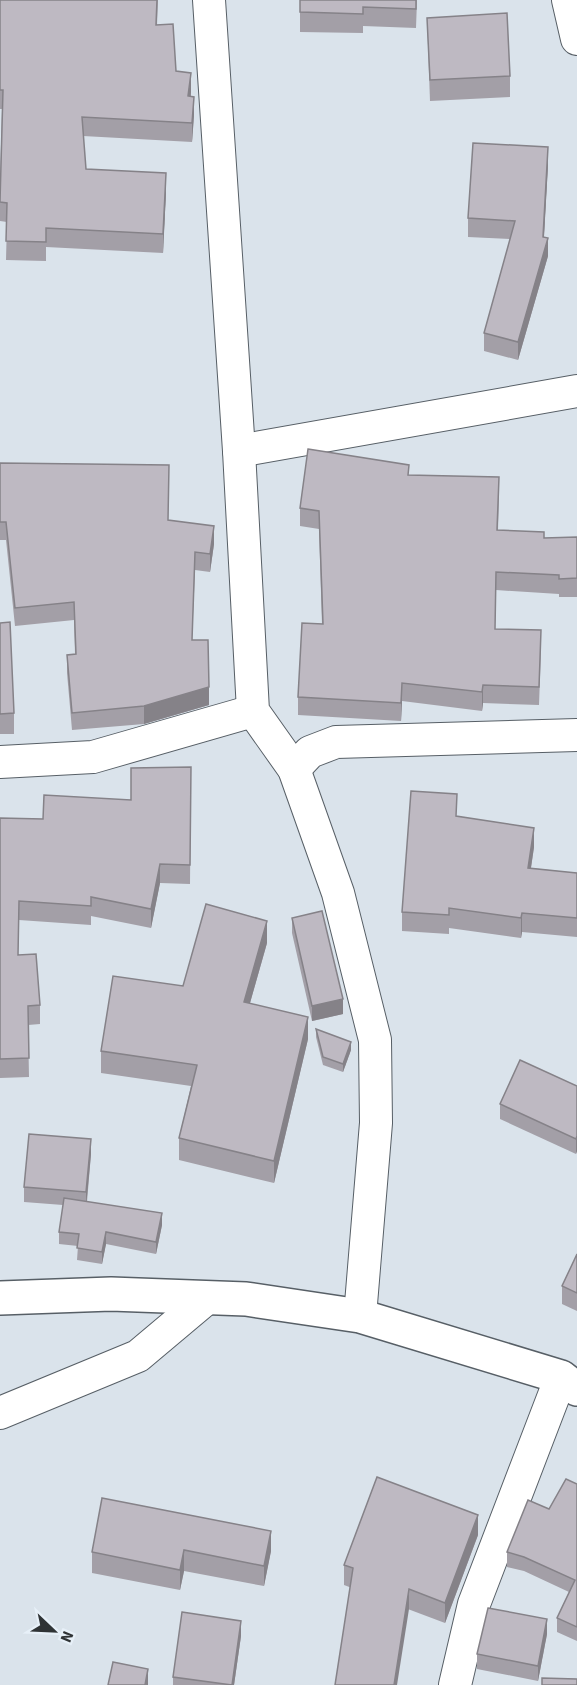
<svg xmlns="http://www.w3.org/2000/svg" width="577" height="1685" viewBox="0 0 577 1685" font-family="'Source Sans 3',sans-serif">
<rect width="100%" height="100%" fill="#dae3eb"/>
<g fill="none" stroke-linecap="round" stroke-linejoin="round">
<defs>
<g id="minor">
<path d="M209,0l30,451 14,260 41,58 44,124 37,147 1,83 -16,193"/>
<path d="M568,0l9,39"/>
<path d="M239,451l338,-60"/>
<path d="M0,762l93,-5 160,-46"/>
<path d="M294,769l16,-17 26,-10 241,-7"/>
<path d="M0,1413l138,-57 69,-58"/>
<path d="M455,1685l19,-81 87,-227"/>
</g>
<path id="primary" d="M0,1298l111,-4 135,5 114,17 201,61 16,12"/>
</defs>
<use href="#minor" stroke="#575f66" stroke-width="34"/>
<use href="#primary" stroke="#575f66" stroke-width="36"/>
<use href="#minor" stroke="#fff" stroke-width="32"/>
<use href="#primary" stroke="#fff" stroke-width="33"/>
</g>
<g fill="#a39fa7">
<path d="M0,0h158l-1,25 19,46 15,21v4l3,19 -2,27 -109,-6 3,33 80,23 -3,61 -117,-6v14l-40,-1 1,-38 -7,-1v-42l2,-70h-2z"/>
<path d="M300,0h117l-1,28 -53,-2v7l-63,-1z"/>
<path d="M427,18l83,58v21l-80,4z"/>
<path d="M548,165l-4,72 4,19 -30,104 -34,-9v-18l26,-94 -42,-2v-19z"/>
<path d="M0,463l168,57 46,24 -4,28 -15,-2 -3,70 17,65 -65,19 -72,6 -5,-57v-18l8,-1 -1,-34 -59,6 -9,-86h-6z"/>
<path d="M409,475l90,21 -1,34 46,8 33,-1v60h-18v-3l-63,-4 -1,39 46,20 -2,56 -56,-2 -1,8 -80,-10 -1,20 -103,-6v-18l24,-73 -3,-95 -19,-3v-18z"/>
<path d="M0,623l14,90v21h-14z"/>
<path d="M191,767l-1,117 -30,-1 -9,45 -60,-12v9l-72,-5 -1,35 22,50v19l-12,1 1,52 -29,1v-260l43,1 88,-19z"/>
<path d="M457,816l77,31 -3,21 46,5v64l-55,-5 -1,6 -72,-10v6l-47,-3v-19z"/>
<path d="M292,918l51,96 -31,7 -20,-88z"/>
<path d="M267,943l-17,60 58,36 -34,144 -95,-23v-22l12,-52 -90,-13v-22l82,-65z"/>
<path d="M316,1029l35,21 -8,22 -20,-7 -7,-28z"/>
<path d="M577,1086v65l-1,3 -76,-35v-15z"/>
<path d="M91,1154l-4,48 75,23 -6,29 -50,-10 -4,20 -25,-4 1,-14 -19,-2v-12l4,-27 -39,-3v-15z"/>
<path d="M577,1254v57l-15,-7v-18z"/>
<path d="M577,1484v157l-20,-9v-14l12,-26 -45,-21 -17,-4v-15l42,-43z"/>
<path d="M102,1498l169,53 -7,35 -80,-15 -4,19 -88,-17v-21z"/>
<path d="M478,1535l-33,88 -101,-38v-20z"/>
<path d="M547,1634l-9,47 -61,-12v-15z"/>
<path d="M241,1636l-7,49h-61v-8z"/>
</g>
<g fill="#858288">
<path d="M191,73v19l-3,23v-19z"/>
<path d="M194,97v18l-2,27v-19z"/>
<path d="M548,147v18l-5,88 5,-15v18l-30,104v-18l25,-105z"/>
<path d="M166,173v19l-3,61v-19z"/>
<path d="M214,526v18l-4,28v-18z"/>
<path d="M402,683v18l-1,20v-18z"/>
<path d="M483,685v18l-1,8v-19z"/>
<path d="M209,687v18l-65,19v-18z"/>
<path d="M534,828v19l-6,40v-19z"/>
<path d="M160,864v19l-9,45v-19z"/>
<path d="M522,913v19l-1,6v-20z"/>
<path d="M267,921v22l-23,81v-22z"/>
<path d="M343,999v15l-31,7v-15z"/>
<path d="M308,1017v22l-34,144v-22z"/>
<path d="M351,1042v8l-8,22v-8z"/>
<path d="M577,1136v15l-1,3v-15z"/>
<path d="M91,1139v15l-5,53v-15z"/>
<path d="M162,1213v12l-6,29v-12z"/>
<path d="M106,1232v12l-4,20v-12z"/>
<path d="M478,1515v20l-33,88v-20z"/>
<path d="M271,1531v20l-7,35v-20z"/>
<path d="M184,1550v21l-4,19v-20z"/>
<path d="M409,1589v20l-12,76h-3z"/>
<path d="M547,1619v15l-9,47v-15z"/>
<path d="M241,1621v15l-7,49h-2z"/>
<path d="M148,1669v16h-3z"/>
</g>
<g fill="#beb9c2" stroke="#858288" stroke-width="1.5">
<path d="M0,0h157l-1,25 17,-1 3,47 15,2 -3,23 6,1 -2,26 -110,-6 4,52 80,4 -3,61 -117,-6v14l-40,-1 1,-38 -7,-1 3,-112h-3z"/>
<path d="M300,0h116v9l-53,-2v7l-63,-2z"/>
<path d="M507,13l3,63 -80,4 -3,-62z"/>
<path d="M473,143l75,4 -5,90 5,1 -30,104 -34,-9 31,-112 -47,-3z"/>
<path d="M308,449l101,16 -1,10 91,2 -2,53 47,2v6l33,-1v41l-18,1v-4l-63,-3 -1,57 46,1 -2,57 -56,-2 -1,7 -80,-9 -1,20 -103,-6 4,-74 21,1 -4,-113 -19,-3z"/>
<path d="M0,463l169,2 -1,55 46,6 -4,28 -15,-2 -3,88h16l1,47 -65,19 -72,7 -5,-58 9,-1 -2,-52 -59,6 -9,-86h-6z"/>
<path d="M10,622l4,91 -14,1v-91z"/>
<path d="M191,767l-1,98 -30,-1 -9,45 -60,-12v9l-72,-5 -1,54 18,-1 4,51 -12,1 1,52 -29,1v-241l43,1 1,-24 87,5v-32z"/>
<path d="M411,791l46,3 -1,22 78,12 -6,40 49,5v45l-55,-5 -1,5 -72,-10v7l-47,-3z"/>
<path d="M206,904l61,17 -23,81 64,15 -34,144 -95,-23 18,-73 -96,-14 12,-75 70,10z"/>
<path d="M322,911l21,88 -31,7 -20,-88z"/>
<path d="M316,1029l35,13 -8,22 -20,-7z"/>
<path d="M520,1060l57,26v50l-1,3 -76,-35z"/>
<path d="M29,1134l62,5 -5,53 -62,-5z"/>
<path d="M64,1198l98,15 -6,29 -50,-10 -4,20 -25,-4 2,-14 -20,-2z"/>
<path d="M577,1254v39l-15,-7z"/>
<path d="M377,1477l101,38 -33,88 -36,-14 -15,96h-59l18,-117 -9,-3z"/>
<path d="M566,1479l11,5v143l-20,-9 18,-38 -51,-23 -17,-5 21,-52 21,9z"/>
<path d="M102,1498l169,33 -7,35 -80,-16 -4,20 -88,-18z"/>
<path d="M488,1608l59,11 -9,47 -61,-12z"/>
<path d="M182,1612l59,9 -9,64 -59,-8z"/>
<path d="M113,1662l35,7 -3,16h-37z"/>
<path d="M542,1678l35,1v6h-35z"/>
</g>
<g transform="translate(54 1631) rotate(113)" stroke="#e7f0f8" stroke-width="4.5" paint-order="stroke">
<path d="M0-4.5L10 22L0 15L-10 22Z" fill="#2f3335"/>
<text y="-9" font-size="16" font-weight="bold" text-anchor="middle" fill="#2f3335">N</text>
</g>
</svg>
